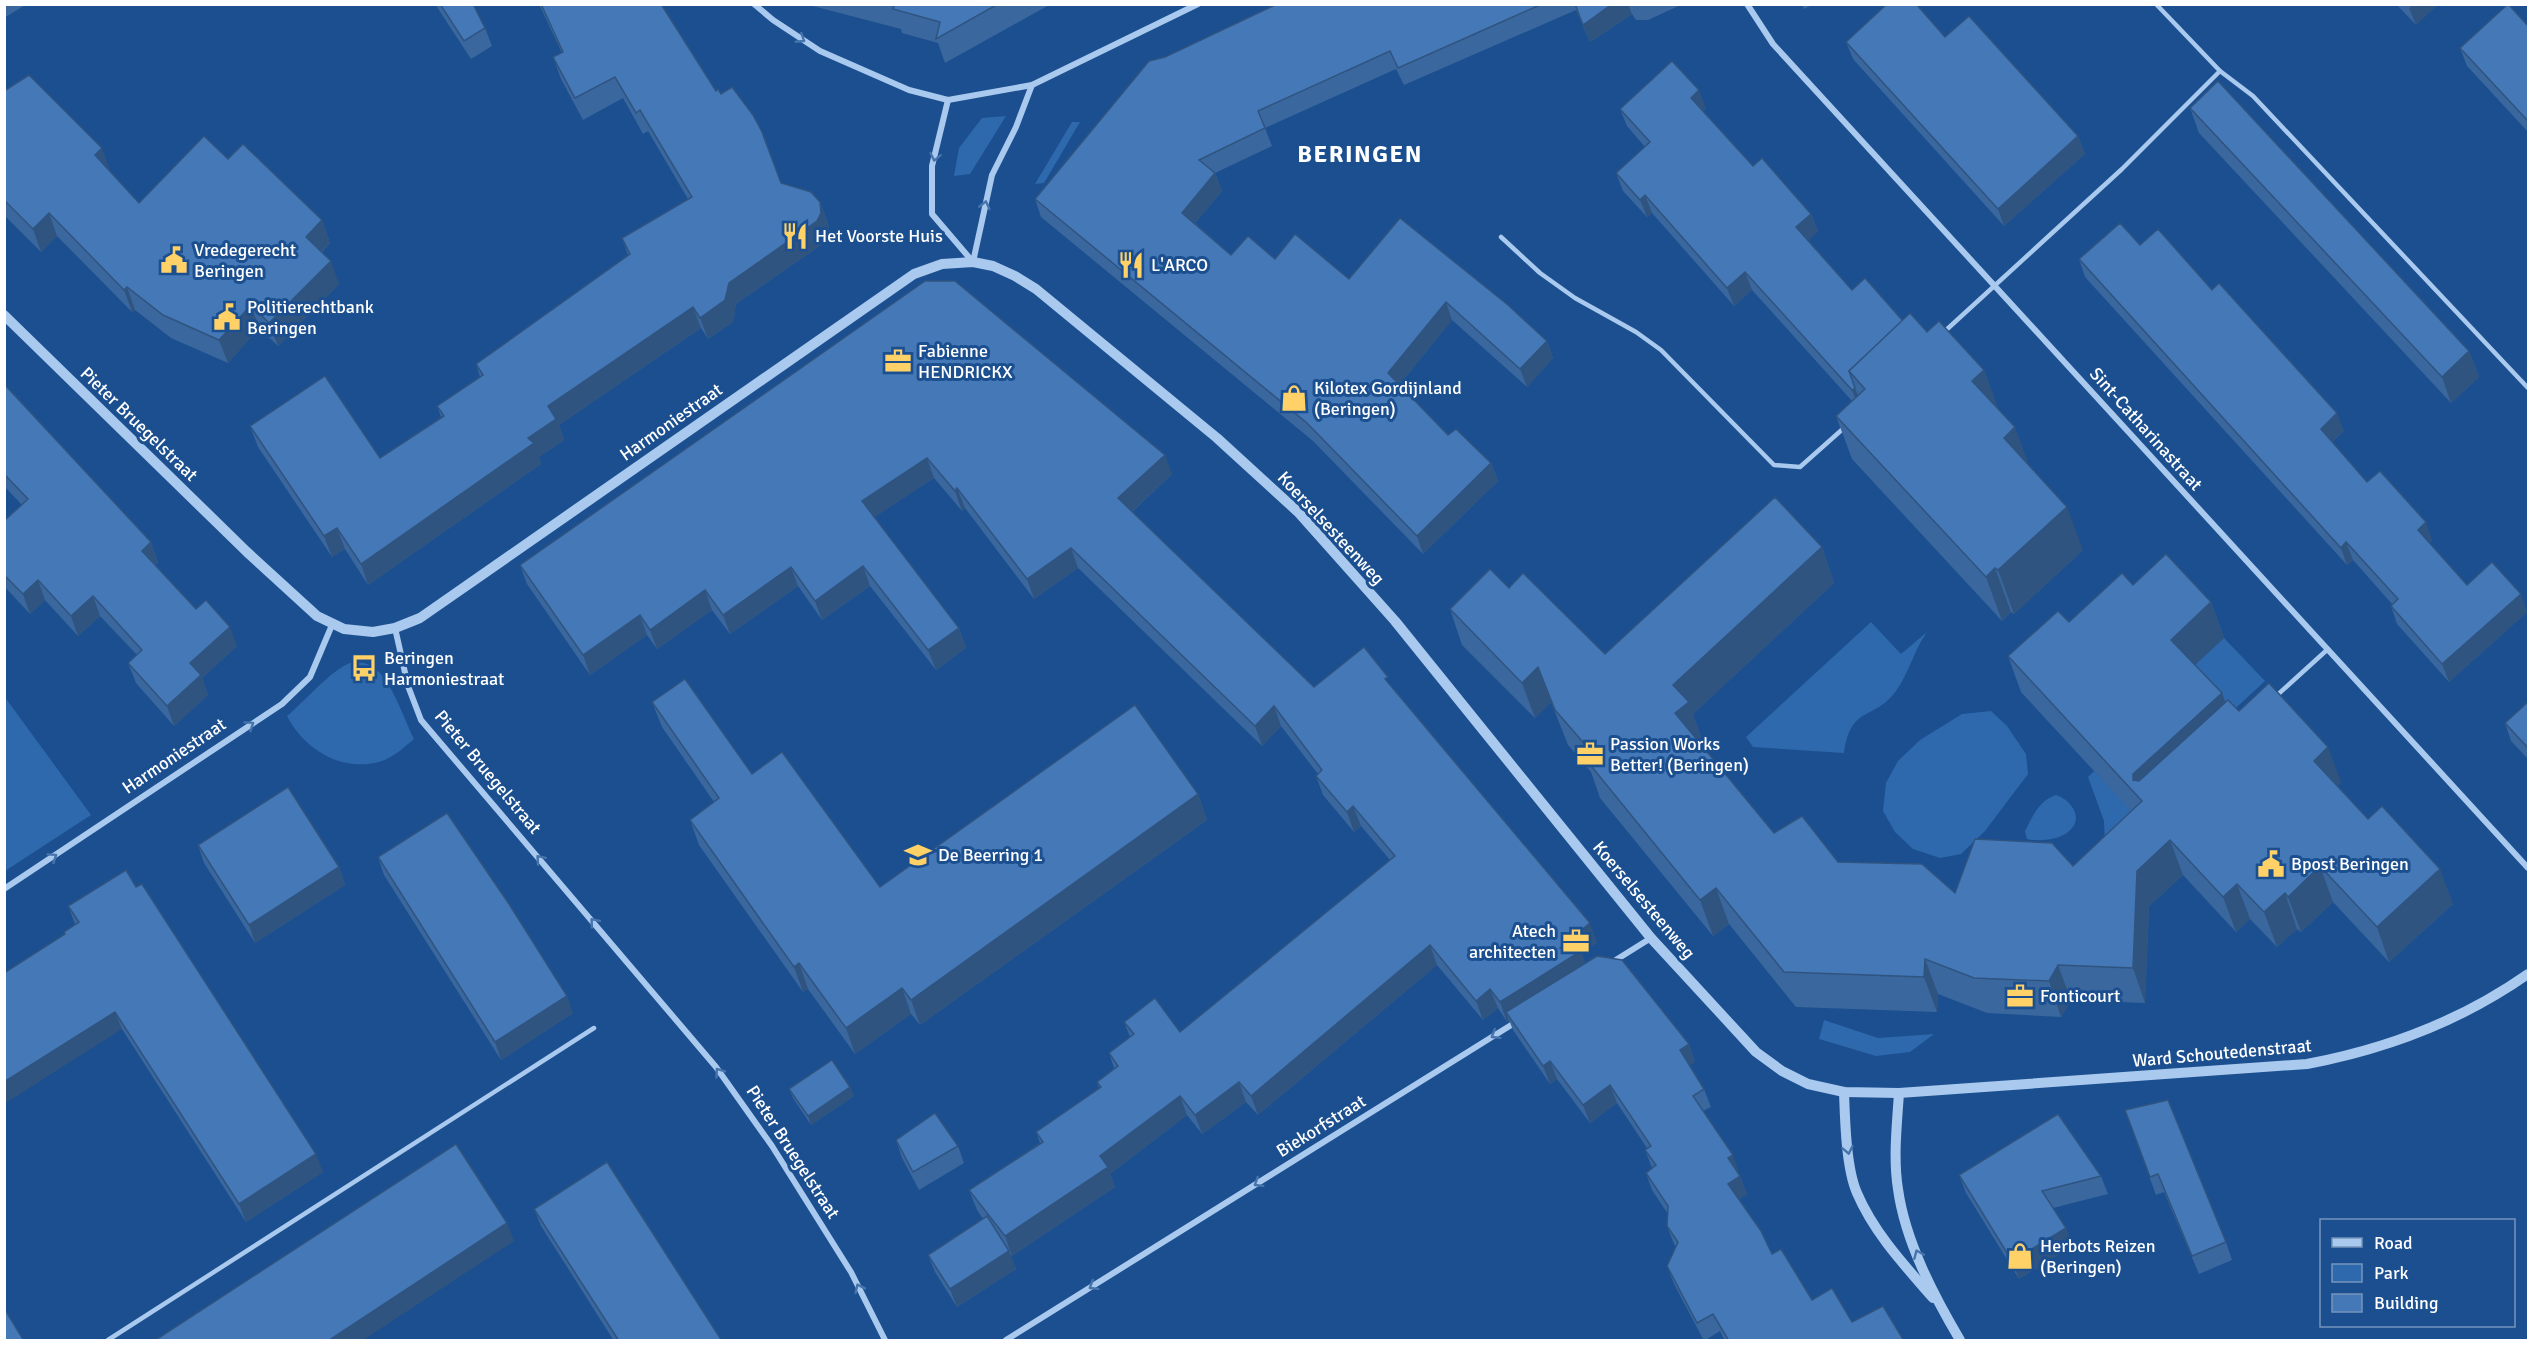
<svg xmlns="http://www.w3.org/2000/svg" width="2533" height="1345" viewBox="0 0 2533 1345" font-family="Signika,sans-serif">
<rect width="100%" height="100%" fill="#1b4f8f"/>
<g fill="#2e69ad">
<path d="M1006,116l-36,58 -16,2 5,-28 23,-30z"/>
<path d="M1072,122h8l-36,61 -9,1z"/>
<path d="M1871,622l30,32 26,-22c-13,18 -18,41 -31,59 -23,31 -45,13 -52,62l-91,-6 -7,-10z"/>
<path d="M2224,638l41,43 -41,38 -40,-44z"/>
<path d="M350,663c6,-1 14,-1 20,2 20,10 34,54 44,74 -11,9 -21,19 -35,23 -38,10 -75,-13 -92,-46 17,-14 44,-46 63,-53z"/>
<path d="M4,696l87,119 -86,56h-1z"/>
<path d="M1991,711l16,15 19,28 2,20 -43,57 -24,23 -21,4 -27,-9 -18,-17 -12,-21 3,-28 12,-22 22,-21 42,-26z"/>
<path d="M2094,771l62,64 -51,10 -1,-24 -16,-44z"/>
<path d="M2056,795c13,4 27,20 16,33 -9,12 -32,14 -45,11l-2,-8c8,-16 14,-30 31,-36z"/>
<path d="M1824,1020l54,18 56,-4 -24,18 -34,4 -57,-17z"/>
</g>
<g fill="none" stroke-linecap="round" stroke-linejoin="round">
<g stroke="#a9c9ee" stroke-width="4.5">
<path d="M2220,71l33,25 275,292"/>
<path d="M1501,237l39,36 35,25 61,34 25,18 113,115 26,2 45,-40"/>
<path d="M1944,332l178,-163 98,-98 -64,-67"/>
<path d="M2274,698l54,-49"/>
<path d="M108,1340l486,-312"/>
</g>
<g stroke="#a9c9ee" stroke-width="6">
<path d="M754,4l19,16 47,31 89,39 39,10 84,-15 166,-81"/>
<path d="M1747,4l26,40 755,824"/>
<path d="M948,100l-16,66v48l41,48"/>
<path d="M973,262l19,-87 24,-48 16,-42"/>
<path d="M395,628l13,58 13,34 295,347 56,79 79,126 34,68"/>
<path d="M4,889l278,-185 28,-27 22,-52"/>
<path d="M1611,963l40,-25"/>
<path d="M1006,1340l510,-318"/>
</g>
<g stroke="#a9c9ee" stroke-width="10">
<path d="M4,315l243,237 70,64 27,13 29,3 22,-4 25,-10 494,-344 28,-10 31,-2 20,4 22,10 21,13 181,149 81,74 97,109 256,317 105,114 26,19 26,13 36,8 55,1 408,-29c80,-15 154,-43 221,-90"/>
<path d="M1844,1092c1,28 2,76 13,101 17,40 48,73 76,105"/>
<path d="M1899,1093c-2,31 -6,65 -1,96 7,52 36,107 62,151"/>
</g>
</g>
<g fill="#3a679d">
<path d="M4,4h23l-23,14z"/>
<path d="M435,4h38l12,24 7,18 -21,13z"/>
<path d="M539,4h122l55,87 65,92 39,19 8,21 1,11 -4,8 -89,62 -3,18 -25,17 -7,-11 -142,97 5,15 -25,17 2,7 -173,121 -23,-36 -13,8 -74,-110 -8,-21 130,32 61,-41 -4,-11 43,-29 -4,-13 152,-109 -6,-17 66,-39 -40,-68 -5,3 -20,-36 -40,22 -22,-41 -8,-22 9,-4z"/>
<path d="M805,4h246l-106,59 -7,-20 -36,-10 -1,-4z"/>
<path d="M1277,4h406l-35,16h-12l-4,-6 -42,28 -14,-32 -172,75 -8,-16 -131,59 7,18 -57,27 7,18 -27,32 36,32 44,4 74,20 51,-61 147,123 6,17 -26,29 -75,-67 -53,65 49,50 43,28 7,18 -75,73 -110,-113 -272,-224 -6,-18 130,-142z"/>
<path d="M1802,4h12l-10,5z"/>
<path d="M2396,4h42l-22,21z"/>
<path d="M2529,27v106l-62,-67 -7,-18z"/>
<path d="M1945,37l133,99 7,18 -81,72 -151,-167 -7,-17z"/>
<path d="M4,91l106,80 29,32 89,-44 94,61 8,23 -8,9 17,32 -61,62 -19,-18 -31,35 -57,-25 -36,-28 -3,2 -75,-76 -16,16 -37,-37z"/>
<path d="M1706,108l-3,3 50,55 58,48 7,17 -10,9 44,50 51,31 24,11 57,38 14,39 30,55 55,86 -69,64 -3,-2 -9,9 -150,-162 -16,-43 16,-15 -100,-111 -18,16 -82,-93 -5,4 -24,-26 -7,-18 29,-26 -18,-21 -7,-17z"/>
<path d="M2190,108l279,243 10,26 -28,26 -252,-270z"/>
<path d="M2140,245l72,45 132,141 -12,11 35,40 65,58 -3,3 38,42 60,27 -78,70 -52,-58 -6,-18 1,-2 -39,-44 -6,5 -262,-288 -6,-18z"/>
<path d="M925,281l247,193 -40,38 182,175 77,-1 206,256 -15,13 3,8 104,81 6,18 -5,3 14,24 7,18 -8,4 37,65 7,18 -8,5 33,55 40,46 40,22 52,19h-179l-5,-10 -16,10 -30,-57 -7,-18 9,-19 -2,-3 -7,-18 1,-12 -16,-24 -6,-17 6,-5 -7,-18 2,-2 -30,-45 -27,20 -33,-44 -7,5 -37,-54 -4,-10 -2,2 -9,-14 -15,12 -46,-55 -179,150 -12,-13 -44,32 -15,-19 -77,59 5,13 -103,69 -2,-2 6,15 -59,38 -22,-35 -7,-17 55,-36 -6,-9 -8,-20 71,-47 -4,-11 63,-44 -2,-6 17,-14 -5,-15 21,-16 -6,-15 56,10 210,-172 -29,-34 -7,6 -31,-37 -7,-19 2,-2 -37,-48 -19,20 -184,-178 -44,31 -69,-91 -3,3 -28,-33 -60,39 85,111 7,20 -30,22 -66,-84 -48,34 -24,-34 -68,48 -18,-24 -55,39 -10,-14 -57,40 -63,-91 -7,-19z"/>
<path d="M4,384l147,158 7,20 -3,3 41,44 41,37 -35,32 6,17 -34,31 -38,-43 -8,-20 9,-8 -37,-39 -22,20 -33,-36 -15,14 -26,-28v-65l18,-16 -18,-19z"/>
<path d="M1822,547l12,36 -141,131 8,23 -3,3 76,93 64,29 117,31 118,-27 58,-55 -110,-119 -13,-36 125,-71 78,17 13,36 -29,27 27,28 3,9 116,80 -4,3 31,34 85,85 -64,58 -56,-60 -32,30 -4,-3 -20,18 -27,-28 -14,13 -53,-57 -34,31 -4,97 -74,-3 -10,17 -74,-4 -49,-19 -1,18 -141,-5 -67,-83 -16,12 -113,-138 -9,-26 -23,-27 -17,-43 -16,16 -73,-73 -12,-36 59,-21 96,66z"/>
<path d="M2529,701v59l-18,-19 -6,-18z"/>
<path d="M652,702l100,72 128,113 318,-93 9,26 -287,205 -9,-11 -56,40 -47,-65 -5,3 -104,-147 -9,-25 24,-18 -52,-75z"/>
<path d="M198,845l141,22 6,18 -90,58 -51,-80z"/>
<path d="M378,857l195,156 -72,47 -117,-185z"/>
<path d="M136,887l187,285 -77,50 -124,-193 -57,-95 10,-10 -7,-18z"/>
<path d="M850,1087l4,9 -43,29 -18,-27 -4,-9z"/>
<path d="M2125,1110l101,132 6,18 -33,14 -35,-82 -8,3z"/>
<path d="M896,1140l62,6 6,17 -45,27 -17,-32z"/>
<path d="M1959,1175l142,1 7,18 -55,14 13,20 6,18 -53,33 -53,-86z"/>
<path d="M534,1209l188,132h-108l-73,-115z"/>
</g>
<g fill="#305480">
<path d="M1612,4h16l4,10 -42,28 -7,-17z"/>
<path d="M2413,4h25l-22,21 -7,-17z"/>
<path d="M1699,90l7,18 -8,8 -7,-18z"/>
<path d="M2078,136l7,18 -81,72 -6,-17z"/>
<path d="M102,148l8,23 -7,7 -8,-23z"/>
<path d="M1215,173l7,18 -33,39 -7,-17z"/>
<path d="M1645,195l7,18 -5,4 -7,-17z"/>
<path d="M820,202l8,21 1,11 -4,8 -89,62 -3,18 -25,17 -8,-21 29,-35z"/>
<path d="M49,213l8,23 -16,16 -8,-23z"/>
<path d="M1811,214l7,17 -15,14 -7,-18z"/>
<path d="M322,220l8,23 -16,16 -8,-22z"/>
<path d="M331,261l8,23 -61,62 -9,-23z"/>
<path d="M1745,272l7,18 -18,16 -7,-18z"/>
<path d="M127,287l8,23 -3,2 -8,-22z"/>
<path d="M1446,302l6,18 -58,71 -6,-18z"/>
<path d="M251,305l8,23 -31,35 -9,-23z"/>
<path d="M693,307l8,21 -142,97 5,15 -25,17 2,7 -173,121 -7,-21 167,-126 20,-32z"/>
<path d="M1547,341l6,17 -26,29 -7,-18z"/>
<path d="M2469,351l10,26 -28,26 -9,-26z"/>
<path d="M1984,370l16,43 -28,-32z"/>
<path d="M1855,388l7,18 -3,2 -7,-18z"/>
<path d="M2337,413l7,18 -17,15 -6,-17z"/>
<path d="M2015,427l16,44 -27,-33z"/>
<path d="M1165,455l7,19 -47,44 -7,-20z"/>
<path d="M927,458l7,20 -65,43 -7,-20z"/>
<path d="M1491,463l7,18 -75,73 -6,-18z"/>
<path d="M957,488l8,20 -3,3 -7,-20z"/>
<path d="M2067,507l16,43 -69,64 -16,-44z"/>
<path d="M2426,522l6,18 -8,7 -6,-17z"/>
<path d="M337,528l8,21 -13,8 -8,-21z"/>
<path d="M151,542l7,20 -9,8 -7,-19z"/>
<path d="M2346,542l7,18 -6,5 -6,-17z"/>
<path d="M1822,547l12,36 -141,131 8,23 -13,11 -13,-35 -2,-28z"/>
<path d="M1071,548l7,20 -44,31 -7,-20z"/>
<path d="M863,566l7,20 -48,34 -7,-19z"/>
<path d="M791,567l7,19 -68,48 -7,-19z"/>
<path d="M1995,568l16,44 -9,9 -16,-44z"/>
<path d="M38,580l7,20 -15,14 -7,-20z"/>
<path d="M705,590l7,20 -55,39 -7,-19z"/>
<path d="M2521,594l6,18 -78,70 -7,-18z"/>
<path d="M93,596l7,20 -22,20 -7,-20z"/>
<path d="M2211,602l13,36 -40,37 -13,-35z"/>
<path d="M640,615l7,20 -57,40 -7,-20z"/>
<path d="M230,627l7,19 -35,32 6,17 -34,31 -7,-20 23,-43z"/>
<path d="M959,628l7,20 -30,22 -8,-20z"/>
<path d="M1538,667l13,35 -16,16 -13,-35z"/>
<path d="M2222,693l13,35 -89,82 -13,-30v-6z"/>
<path d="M1274,706l7,20 -19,20 -7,-20z"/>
<path d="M2328,747l13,35 -14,14 -13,-35z"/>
<path d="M1198,794l9,26 -287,205 -9,-25z"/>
<path d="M1353,806l8,20 -7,6 -7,-20z"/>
<path d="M2170,840l13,35 -34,31 -4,97 -12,-35 4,-97z"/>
<path d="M2320,866l13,36 -32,30 -13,-35z"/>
<path d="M339,867l6,18 -90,58 -6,-18z"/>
<path d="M2440,869l13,35 -64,58 -12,-35z"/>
<path d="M2237,884l13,35 -14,13 -13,-35z"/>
<path d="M1716,888l13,36 -16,12 -13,-36z"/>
<path d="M2285,893l12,36 -20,18 -13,-35z"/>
<path d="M1590,923l7,19 -15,13 6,16 -82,41 3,8 -2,2 -7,-20 60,-54z"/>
<path d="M1430,945l7,20 -179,150 -7,-19z"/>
<path d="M1925,959l13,35 -1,18 -13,-35z"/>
<path d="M799,963l9,26 -5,3 -9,-25z"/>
<path d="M2058,965l13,35 -10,17 -12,-36z"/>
<path d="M902,988l9,26 -56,40 -9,-26z"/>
<path d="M1490,989l8,19 -15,12 -7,-19z"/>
<path d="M567,996l6,17 -72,47 -6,-18z"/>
<path d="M115,1012l7,17 -118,75v-22z"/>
<path d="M1689,1044l6,18 -8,5 -7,-17z"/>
<path d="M1550,1061l7,18 -7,5 -7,-18z"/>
<path d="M1239,1082l7,20 -44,32 -7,-19z"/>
<path d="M1610,1085l7,18 -27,20 -7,-18z"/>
<path d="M850,1087l4,9 -43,29 -3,-9z"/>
<path d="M1180,1096l7,19 -77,59 5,13 -103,69 -7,-20 95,-80z"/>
<path d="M316,1154l7,18 -77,50 -7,-18z"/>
<path d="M1733,1155l6,18 -4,3 -7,-18z"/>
<path d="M1740,1176l7,18 -12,8 -7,-18z"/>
<path d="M507,1223l7,18 -152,100h-34z"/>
<path d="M2066,1228l6,18 -53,33 -7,-18z"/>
<path d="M1009,1251l7,18 -59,38 -7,-18z"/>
</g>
<g fill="#4478b7" stroke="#305480" stroke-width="1.5">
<path d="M440,4h33l12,24 -21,13z"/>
<path d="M541,4h120l55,87 2,-2 3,5 11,-7 21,28 9,17 19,51 30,9 9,10 1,11 -4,8 -88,62 -4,17 -25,18 -7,-11 -145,99 8,13 -28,19 6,5 -173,121 -24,-36 -13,8 -74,-110 75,-50 55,82 64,-42 -7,-10 46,-31 -7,-11 154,-110 -8,-16 70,-41 -52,-87 -4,3 -21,-36 -40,21 -22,-41 10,-5z"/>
<path d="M889,4h109l-62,35 4,-17 -47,-13 1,-3z"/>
<path d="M1277,4h265l-144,64 -8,-17 -132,60 7,17 -66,32 16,13 -33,40 49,42 17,-19 27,23 20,-25 54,45 51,-61 108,87 39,36 -27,28 -74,-67 -58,71 60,62 8,-6 35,34 -74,73 -110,-113 -272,-224 114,-138 16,-4z"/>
<path d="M1575,4h37l-29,21z"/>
<path d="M1887,4h29l29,33 24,-21 109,120 -80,73 -152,-167z"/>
<path d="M2508,4l21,23v95l-69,-74z"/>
<path d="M1672,61l27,29 -8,8 62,68 9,-8 49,56 -15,13 56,63 13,-12 38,43 -54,50 6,17 -3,2 -107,-118 -18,16 -82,-93 -5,5 -24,-27 34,-31 -30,-33z"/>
<path d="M29,75l73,73 -7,7 44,48 65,-67 24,23 15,-15 79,76 -16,17 25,24 -62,62 -18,-18 -32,35 -56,-25 -36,-28 -3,3 -75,-77 -16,16 -29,-29v-109z"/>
<path d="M2218,81l251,270 -27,26 -252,-269z"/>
<path d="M2120,223l20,22 18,-16 54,61 7,-7 118,130 -16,16 46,53 13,-11 46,51 -8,8 49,55 25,-23 29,32 -79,70 -51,-58 7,-7 -52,-57 -5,6 -262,-289z"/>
<path d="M925,281h30l210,174 -47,43 196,189 50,-40 24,30 -3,2 205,244 -30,25 21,3 -81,51 -10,-13 -14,12 -46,-56 -179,151 -12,-14 -44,33 -15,-19 -80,60 8,11 -103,69 -36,-46 74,-48 -7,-10 65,-45 -4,-5 21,-16 -9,-13 25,-19 -10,-12 31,-24 25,34 215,-176 -42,-50 -6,6 -31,-36 6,-6 -48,-64 -19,20 -184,-178 -44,31 -70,-91 -2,3 -28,-33 -65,43 97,127 -31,22 -65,-84 -48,35 -24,-34 -68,48 -18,-25 -55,40 -10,-15 -57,40 -63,-90z"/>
<path d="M1910,313l17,19 12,-11 45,49 -12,11 43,46 -11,11 63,69 -69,63 -3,-2 -9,9 -150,-161 29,-27 -16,-18z"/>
<path d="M4,384l147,158 -9,9 54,58 10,-9 24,27 -40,36 11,12 -34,31 -39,-43 14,-13 -49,-54 -22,20 -33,-36 -15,14 -19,-19v-54l24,-22 -24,-25z"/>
<path d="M1775,497l47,50 -149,138 16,17 -14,11 99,120 28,-17 36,46 84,2 33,29 20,-54 77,4 21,23 69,-65 -134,-145 50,-45 11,11 53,-49 11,12 33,-31 45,48 -40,38 51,53 -89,81v6l6,1 89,-81 11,11 30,-28 59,64 -14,14 54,58 14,-13 58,63 -63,58 -57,-61 -32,31 -3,-4 -21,19 -27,-28 -14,13 -53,-57 -33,31 -4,97 -75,-3 -9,16 -75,-3 -49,-19 -1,18 -140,-5 -68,-84 -16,12 -112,-138 7,-6 -40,-46 -17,-43 -16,16 -72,-74 40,-40 19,19 14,-15 82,81z"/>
<path d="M685,679l67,95 30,-22 98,135 255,-182 63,89 -287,206 -9,-12 -56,40 -47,-65 -5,4 -104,-147 29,-22 -67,-96z"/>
<path d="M2529,701v48l-24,-26z"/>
<path d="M288,787l51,80 -90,58 -51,-80z"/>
<path d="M447,813l62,91 58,92 -72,46 -117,-185z"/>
<path d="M126,870l10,17 6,-3 174,270 -77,50 -124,-192 -111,70v-109l61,-39 -1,-2 15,-10 -11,-16z"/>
<path d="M1597,956l25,4 67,84 -9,6 24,39 -11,7 40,59 -5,3 12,18 -12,8 33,47 11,23 9,-5 31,51 20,-12 20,34 31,-16 21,35h-175l-16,-27 -16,9 -30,-57 11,-24 -11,-16 1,-20 -22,-33 10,-8 -11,-15 6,-4 -41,-61 -27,20 -33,-44 -7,5 -37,-54z"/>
<path d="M832,1060l18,27 -42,29 -19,-27z"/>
<path d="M2168,1100l58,142 -34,14 -34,-82 -8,3 -25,-67z"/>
<path d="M935,1113l23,33 -45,26 -17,-32z"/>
<path d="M2058,1114l43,62 -59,15 24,37 -54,33 -53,-86z"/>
<path d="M456,1144l51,79 -179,118h-174z"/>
<path d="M607,1162l115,179h-103l-85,-132z"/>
<path d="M987,1216l22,35 -59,38 -22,-34z"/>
<path d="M4,1308l20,33h-20z"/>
</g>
<defs><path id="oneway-chevron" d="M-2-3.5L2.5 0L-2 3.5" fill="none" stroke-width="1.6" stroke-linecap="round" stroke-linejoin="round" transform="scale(1.5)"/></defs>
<g stroke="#4674ac">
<use href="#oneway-chevron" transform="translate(801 39) rotate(33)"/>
<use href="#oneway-chevron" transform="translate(935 157) rotate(102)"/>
<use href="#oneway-chevron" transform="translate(985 205) rotate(-77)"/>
<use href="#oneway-chevron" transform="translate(250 725) rotate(-34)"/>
<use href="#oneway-chevron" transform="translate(53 857) rotate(-34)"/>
<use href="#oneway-chevron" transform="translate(540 859) rotate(-131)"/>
<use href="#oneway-chevron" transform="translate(594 922) rotate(-130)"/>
<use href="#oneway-chevron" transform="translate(1495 1035) rotate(148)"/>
<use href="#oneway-chevron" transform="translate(719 1072) rotate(-126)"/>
<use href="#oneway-chevron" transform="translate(1848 1150) rotate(79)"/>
<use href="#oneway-chevron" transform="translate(1258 1183) rotate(148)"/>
<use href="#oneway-chevron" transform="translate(1918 1254) rotate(-113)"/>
<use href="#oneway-chevron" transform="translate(1093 1286) rotate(148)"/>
<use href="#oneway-chevron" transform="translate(859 1288) rotate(-116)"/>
</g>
<defs>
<symbol id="restaurant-bare" viewBox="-9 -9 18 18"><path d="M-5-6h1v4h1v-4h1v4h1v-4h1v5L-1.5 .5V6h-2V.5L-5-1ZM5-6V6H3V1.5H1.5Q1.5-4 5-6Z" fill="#ffd166" stroke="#1b4f8f" stroke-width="2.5" paint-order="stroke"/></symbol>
<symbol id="civic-bare" viewBox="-9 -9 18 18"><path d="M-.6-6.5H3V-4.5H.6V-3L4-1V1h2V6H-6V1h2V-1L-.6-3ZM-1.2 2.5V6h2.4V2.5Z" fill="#ffd166" stroke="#1b4f8f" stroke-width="2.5" paint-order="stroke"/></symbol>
<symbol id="office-bare" viewBox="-9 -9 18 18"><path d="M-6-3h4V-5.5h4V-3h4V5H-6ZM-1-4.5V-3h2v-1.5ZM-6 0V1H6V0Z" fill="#ffd166" stroke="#1b4f8f" stroke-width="2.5" paint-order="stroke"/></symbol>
<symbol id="shop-bare" viewBox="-9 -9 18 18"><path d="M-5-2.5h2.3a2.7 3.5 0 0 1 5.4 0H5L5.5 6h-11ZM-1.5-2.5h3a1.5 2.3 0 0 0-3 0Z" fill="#ffd166" stroke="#1b4f8f" stroke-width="2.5" paint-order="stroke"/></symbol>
<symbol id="bus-bare" viewBox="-9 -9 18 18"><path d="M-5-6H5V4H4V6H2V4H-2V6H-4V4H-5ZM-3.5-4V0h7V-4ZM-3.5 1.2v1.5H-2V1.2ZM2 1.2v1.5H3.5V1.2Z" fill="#ffd166" stroke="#1b4f8f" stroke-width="2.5" paint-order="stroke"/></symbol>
<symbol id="school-bare" viewBox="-9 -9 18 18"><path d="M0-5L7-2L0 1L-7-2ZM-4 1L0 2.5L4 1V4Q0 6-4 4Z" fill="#ffd166" stroke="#1b4f8f" stroke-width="2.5" paint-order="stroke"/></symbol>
</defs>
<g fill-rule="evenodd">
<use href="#restaurant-bare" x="776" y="217" width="38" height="38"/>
<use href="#civic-bare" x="155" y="241" width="38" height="38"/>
<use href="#restaurant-bare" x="1112" y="246" width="38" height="38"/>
<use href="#civic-bare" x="208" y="298" width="38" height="38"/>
<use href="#office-bare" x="879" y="342" width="38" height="38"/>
<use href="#shop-bare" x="1275" y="379" width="38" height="38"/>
<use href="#bus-bare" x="345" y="649" width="38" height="38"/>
<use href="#office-bare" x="1571" y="735" width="38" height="38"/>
<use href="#school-bare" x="899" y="836" width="38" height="38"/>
<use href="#civic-bare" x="2252" y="845" width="38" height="38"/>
<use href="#office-bare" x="1557" y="922" width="38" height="38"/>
<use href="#office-bare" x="2001" y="977" width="38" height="38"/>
<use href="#shop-bare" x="2001" y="1237" width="38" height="38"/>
</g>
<g text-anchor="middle" stroke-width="6" stroke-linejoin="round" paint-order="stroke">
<g font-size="18" fill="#fff" stroke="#1b4f8f" text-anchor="start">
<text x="815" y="242">Het Voorste Huis</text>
<text x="194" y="256">Vredegerecht<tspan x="194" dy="21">Beringen</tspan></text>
<text x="1151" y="271">L'ARCO</text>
<text x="247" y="313">Politierechtbank<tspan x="247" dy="21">Beringen</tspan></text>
<text x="918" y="357">Fabienne<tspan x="918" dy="21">HENDRICKX</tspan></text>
<text x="1314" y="394">Kilotex Gordijnland<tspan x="1314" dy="21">(Beringen)</tspan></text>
<text x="384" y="664">Beringen<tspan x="384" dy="21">Harmoniestraat</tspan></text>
<text x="1610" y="750">Passion Works<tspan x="1610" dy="21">Better! (Beringen)</tspan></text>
<text x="938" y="861">De Beerring 1</text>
<text x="2291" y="870">Bpost Beringen</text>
<text x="1556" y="937" text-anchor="end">Atech<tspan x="1556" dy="21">architecten</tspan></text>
<text x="2040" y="1002">Fonticourt</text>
<text x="2040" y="1252">Herbots Reizen<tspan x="2040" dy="21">(Beringen)</tspan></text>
</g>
<g font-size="18" fill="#fff" stroke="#1b4f8f">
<text transform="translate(671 422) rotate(-35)" y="6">Harmoniestraat</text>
<text transform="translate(139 424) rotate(44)" y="6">Pieter Bruegelstraat</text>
<text transform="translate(2146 429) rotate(48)" y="6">Sint-Catharinastraat</text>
<text transform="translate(1331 528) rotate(47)" y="6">Koerselsesteenweg</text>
<text transform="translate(174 756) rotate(-34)" y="6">Harmoniestraat</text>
<text transform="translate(488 772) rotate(50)" y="6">Pieter Bruegelstraat</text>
<text transform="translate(1644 900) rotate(50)" y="6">Koerselsesteenweg</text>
<text transform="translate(2222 1053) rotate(-5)" y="6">Ward Schoutedenstraat</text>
<text transform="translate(1321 1126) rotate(-32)" y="6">Biekorfstraat</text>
<text transform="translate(793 1152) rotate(57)" y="6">Pieter Bruegelstraat</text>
</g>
<g font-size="24" font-weight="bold" letter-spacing="1.5" fill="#fff" stroke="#1b4f8f">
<text x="1360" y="162">BERINGEN</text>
</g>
</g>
<rect width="2533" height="1345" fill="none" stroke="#ffffff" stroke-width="12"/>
<rect x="2320" y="1219" width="195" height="108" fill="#1b4f8f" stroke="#7695bc" stroke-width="1.5"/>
<rect x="2332" y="1238" width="30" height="9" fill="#a9c9ee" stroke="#7695bc" stroke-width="1.5"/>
<text x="2374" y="1249" font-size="18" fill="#ffffff">Road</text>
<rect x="2332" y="1264" width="30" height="18" fill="#2e69ad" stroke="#7695bc" stroke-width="1.5"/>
<text x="2374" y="1279" font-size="18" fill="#ffffff">Park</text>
<rect x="2332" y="1294" width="30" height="18" fill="#4478b7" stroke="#7695bc" stroke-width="1.5"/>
<text x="2374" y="1309" font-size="18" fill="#ffffff">Building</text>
</svg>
